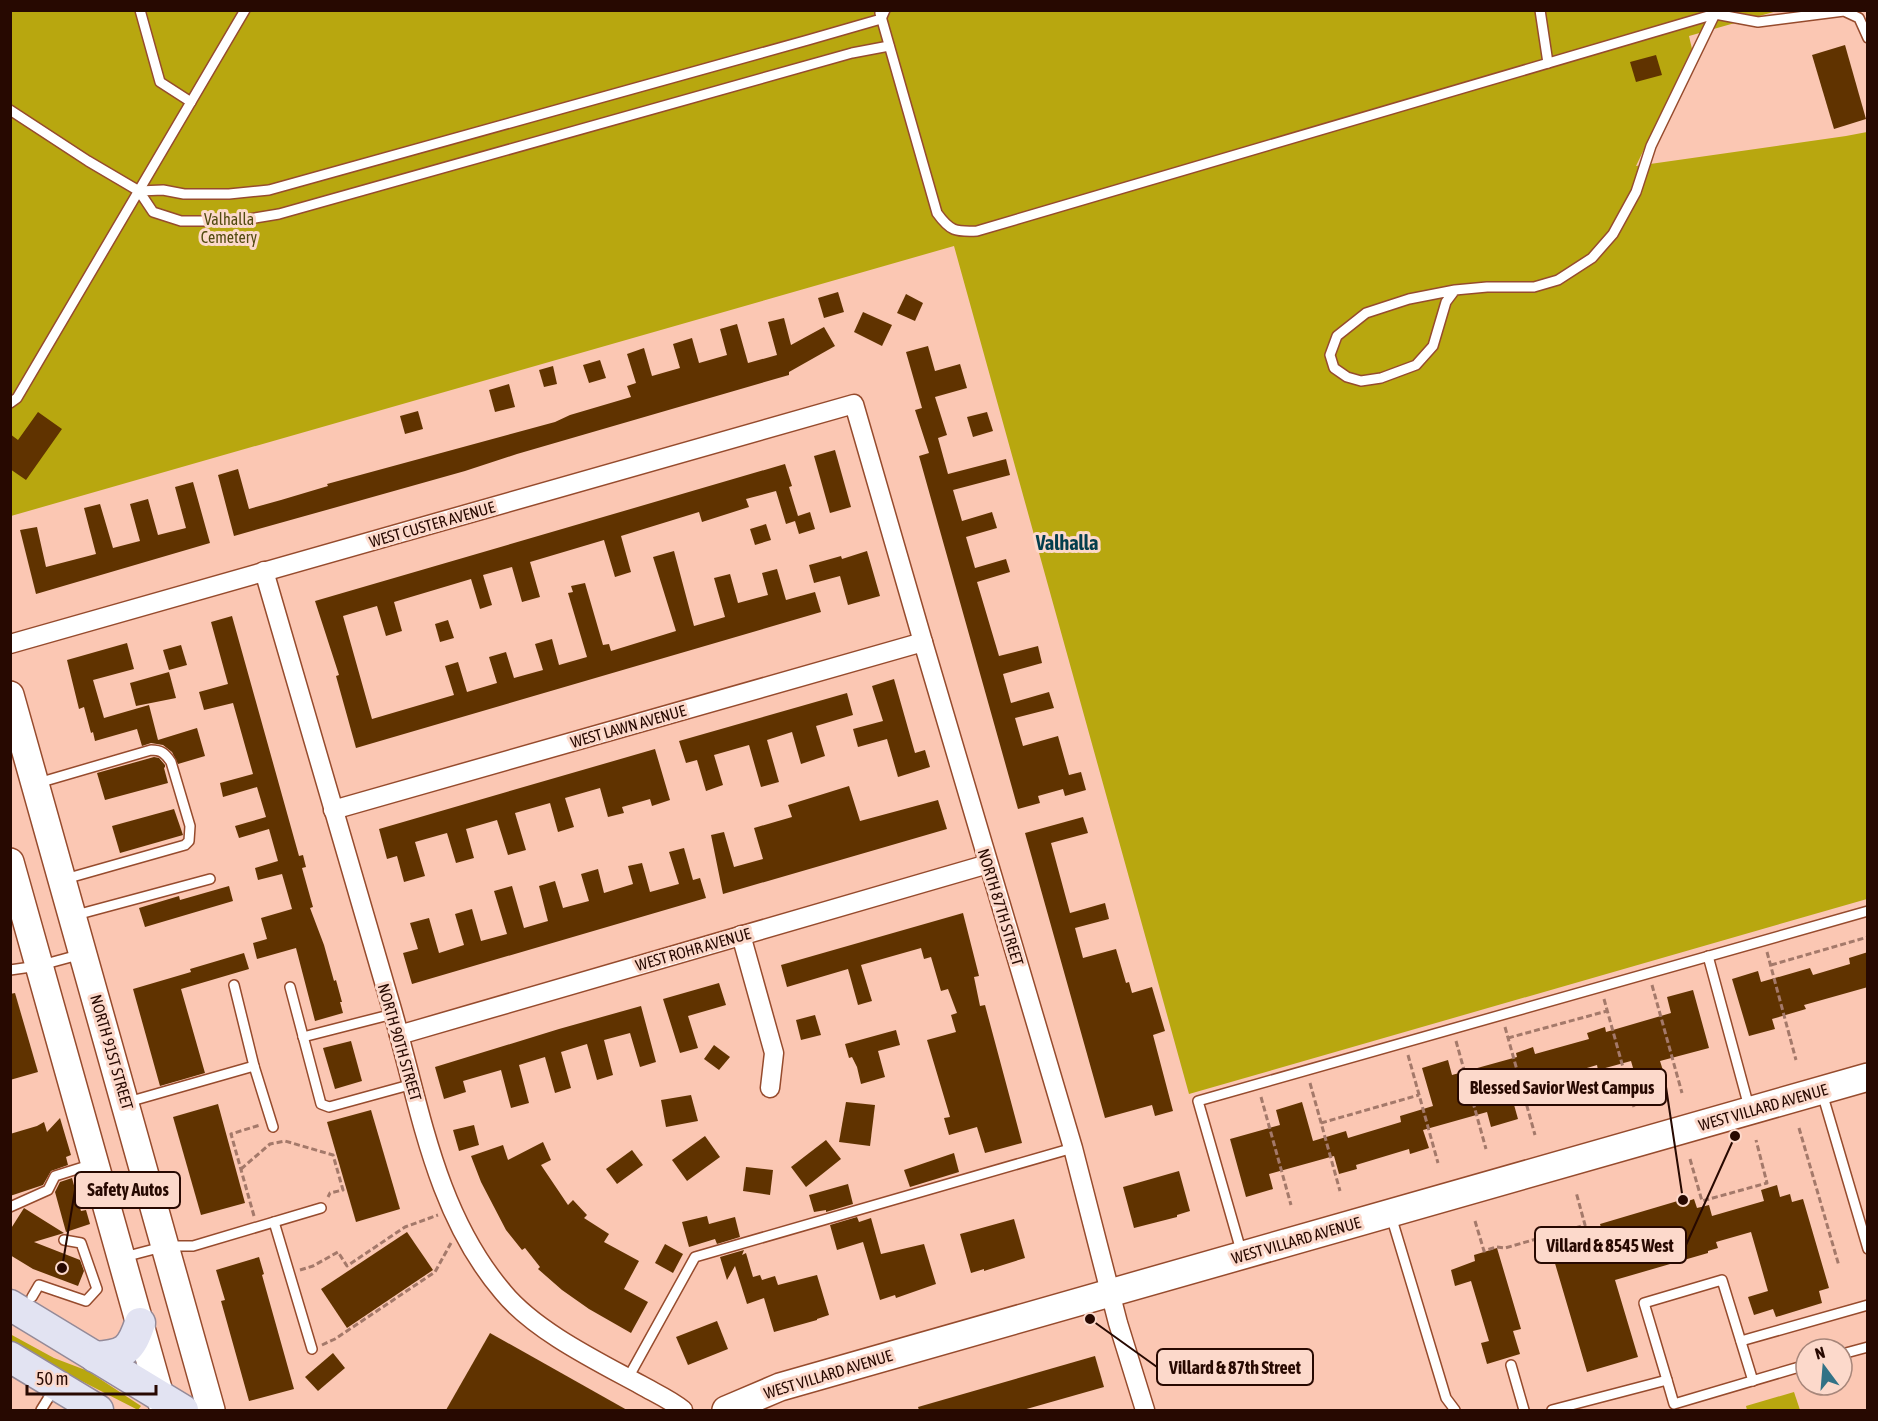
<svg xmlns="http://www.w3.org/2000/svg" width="1878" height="1421" viewBox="0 0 1878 1421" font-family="'Asap Condensed',sans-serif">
<rect width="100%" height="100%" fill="#fbc7b3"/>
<g fill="#b8a70f">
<path d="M11,11h1766l-88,25 3,13 -56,117 210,-30 21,-4v767l-678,195 -235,-848 -943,270z"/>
<path d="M10,1334l44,24 34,13 53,35 -3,4 -127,-65z"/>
<path d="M1794,1392l6,18h-53l-1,-4z"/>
</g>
<g fill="#603300">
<path d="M1845,45l21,74 -32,10 -22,-74z"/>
<path d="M1656,55l6,20 -26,7 -6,-20z"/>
<path d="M838,292l6,20 -20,6 -6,-20z"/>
<path d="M906,294l17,9 -8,18 -18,-8z"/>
<path d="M863,312l29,13 -10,21 -28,-14z"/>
<path d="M784,318l7,27 33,-18 11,19 -46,26v3l-272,79 -52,17 -231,65 -16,-61 20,-6 11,40 32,-9 47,-14 -1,-2 228,-62 15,-7 61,-18 -4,-11 9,-3 -9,-29 17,-6 8,28 28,-8 -7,-24 19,-6 7,25 28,-8 -7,-26 17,-5 11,39 29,-8 -9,-33z"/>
<path d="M928,346l7,25 25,-7 7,24 -32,9 12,38 -9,3 10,36 58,-15 4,16 -57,15 9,31 30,-9 5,16 -31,9 9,31 31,-9 4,13 -33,10 22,74 39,-10 4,17 -39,11 8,29 38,-11 5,16 -39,10 8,28 35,-10 11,39 12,-3 5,18 -21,6 -2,-7 -25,7 2,7 -22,6 -99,-353 10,-3 -14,-43 7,-2 -16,-56z"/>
<path d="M600,360l6,18 -17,5 -6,-18z"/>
<path d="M553,366l4,18 -13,3 -5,-17z"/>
<path d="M509,384l6,23 -20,5 -6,-22z"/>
<path d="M418,411l5,18 -18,5 -5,-18z"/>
<path d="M38,412l24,17 -36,51 -16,-11v-35l8,6z"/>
<path d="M987,412l6,19 -20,6 -6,-20z"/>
<path d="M835,450l16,57 -21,6 -16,-57z"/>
<path d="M785,464l7,22 -3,1 9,29 12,-4 5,17 -16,5 -4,-13 -9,3 -10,-33 -30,8 3,8 -47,15 -3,-10 -78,24 10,36 -16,5 -11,-37 -74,22 10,35 -18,5 -10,-35 -29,8 9,30 -12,4 -9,-30 -77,23 8,29 -16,5 -9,-30 -34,10 29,103 82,-24 -9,-29 13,-4 9,30 30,-9 -8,-26 17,-5 8,26 29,-8 -8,-26 17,-5 7,26 28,-8 -19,-64 5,-1 -2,-6 14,-3 18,62 6,-1 2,7 65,-20 -23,-74 21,-6 20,75 31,-9 -11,-39 16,-4 8,29 30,-8 -6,-22 15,-4 9,31 29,-8 6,20 -465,136 -20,-72 3,-1 -24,-74z"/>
<path d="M193,482l17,61 -174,51 -16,-64 17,-3 9,40 50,-13 -12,-46 16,-4 13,44 27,-7 -10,-37 18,-5 10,36 28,-7 -11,-41z"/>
<path d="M766,524l5,16 -16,5 -5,-16z"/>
<path d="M867,551l13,45 -32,9 -8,-29 -26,7 -5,-18 32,-9 1,3z"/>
<path d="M232,616l67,240 4,-1 3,12 -4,1 11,39 -3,1 14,37 10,36 2,-1 6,22h-2l3,11 -28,8 -19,-73 -39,11 -4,-16 14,-4 -6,-21 31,-9 -10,-35 -24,6 -3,-12 23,-7 -9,-32 -30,9 -4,-12 31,-9 -9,-30 -34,10 -3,-14 33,-9 -20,-71 -29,7 -5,-18 29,-8 -17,-62z"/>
<path d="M448,620l6,18 -14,4 -5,-18z"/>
<path d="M127,643l7,26 -41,11 11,38 45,-13 9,35 39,-12 8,28 -27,8 -6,-12 -9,-7 -12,-2 -9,3 -5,-17 -42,12 -2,-9 -2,1 -7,-26 -5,2 -12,-49z"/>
<path d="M181,645l6,20 -18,5 -6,-20z"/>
<path d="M169,672l7,26 -40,8 -6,-23z"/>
<path d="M894,679l21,74 10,-3 5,17 -32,10 -11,-38 -29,8 -5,-18 30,-8 -11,-35z"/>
<path d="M847,693l6,22 -37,11 9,30 -24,8 -9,-32 -25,8 12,42 -18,5 -12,-42 -35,10 9,30 -17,6 -9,-31 -11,3 -7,-22z"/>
<path d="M655,749l15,51 -18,6 -2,-7 -28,8 2,6 -16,4 -8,-29 -35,10 9,29 -16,5 -8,-29 -35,10 11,37 -18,5 -11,-35 -31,9 8,29 -18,5 -9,-30 -32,9 10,34 -21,6 -7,-26 -10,3 -8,-30z"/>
<path d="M154,757l5,1 6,7v2l-1,1 4,15 -63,17 -8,-27z"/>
<path d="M849,786l11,35 78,-21 9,29 -224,65 -12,-59 13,-3 10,35 29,-8 -9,-31 38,-11 -4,-12z"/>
<path d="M174,809l9,26 -63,18 -8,-27z"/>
<path d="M1083,817l5,16 -37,10 19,70 35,-10 4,16 -34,9 8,30 33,-9 10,34 3,-1 3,11 20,-6 13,44 -12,4 20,76 -18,5 -3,-11 -47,13 -80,-285z"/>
<path d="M684,848l9,32 7,-2 6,20 -294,86 -9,-31 15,-4 -8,-26 19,-5 10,35 25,-8 -9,-31 17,-5 9,32 26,-7 -13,-43 18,-5 12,42 24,-7 -9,-35 16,-5 8,27 26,-7 -8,-27 17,-5 6,24 29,-9 -5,-18 14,-3 8,29 29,-8 -10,-32z"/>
<path d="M229,886l4,15 -88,26 -6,-19 40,-12 1,4z"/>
<path d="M963,913l16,63 -5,1 6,29 5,-1 37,138 -37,10 -8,-26 -28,8 -5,-17 6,-1 -23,-77 29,-8 -5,-17 6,-2 -9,-24 -7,2 -10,-34 -7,2 -3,-11 -60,17 11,36 -14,4 -10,-36 -61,18 -6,-22z"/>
<path d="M1868,952v35l-64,18 2,4 -34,10 3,10 -26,7 -17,-57 26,-8 3,11 49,-14 3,7 37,-11 -1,-6z"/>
<path d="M244,953l5,16 -68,20 24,84 -45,13 -27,-97 58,-17 -1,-3z"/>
<path d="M719,983l7,22 -38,11 10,32 -18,5 -17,-54z"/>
<path d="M1693,990l16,58 -49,13 5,16 -27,8 -7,-24 -33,9 -1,-5 -54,16 1,3 -33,10 7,25 -27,8 -4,-15 -64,18 6,18 -19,6 -1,-5 -53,16 1,4 -18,5 -5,-18 -65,18 4,15 -27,8 -16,-58 50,-14 -4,-15 26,-8 11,39 33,-10 2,7 53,-16 -1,-6 33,-10 -11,-38 26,-8 4,15 65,-18 -1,-4 17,-6 2,7 54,-15 -2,-6 18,-6 1,5 65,-19 -4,-16z"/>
<path d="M15,993l23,79 -28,8v-86z"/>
<path d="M641,1006l15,56 -16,5 -10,-34 -26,7 9,35 -16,5 -10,-36 -26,8 10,36 -16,5 -10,-36 -26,8 10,38 -18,5 -10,-38 -38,11 3,11 -22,7 -9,-32 124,-38z"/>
<path d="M815,1015l6,20 -20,5 -5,-20z"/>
<path d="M896,1030l4,15 -22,6 7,26 -24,7 -4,-17 -5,-10 -3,1 -4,-14z"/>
<path d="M351,1041l11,40 -27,8 -12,-41z"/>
<path d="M714,1045l16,12 -11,13 -15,-11z"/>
<path d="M691,1095l7,26 -32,6 -5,-27z"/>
<path d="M846,1102l29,3 -5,41 -31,-4z"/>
<path d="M218,1104l27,99 -44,12 -28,-98z"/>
<path d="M371,1110l29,99 -44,13 -29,-100z"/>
<path d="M60,1118l11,37 -5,2 2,8 -17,6 -8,14 -33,11v-62l27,-8 7,-4 3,10z"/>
<path d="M474,1125l5,20 -20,6 -6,-21z"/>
<path d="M705,1136l15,21 -33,24 -15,-21z"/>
<path d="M826,1140l15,19 -35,28 -15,-20z"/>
<path d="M543,1142l8,18 -10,5 27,40 5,-5 14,15 -3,3 25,16 -5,8 35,19 -15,28 24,13 -17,31 -42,-24 -27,-19 -24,-21 2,-2 -15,-19 -3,2 -16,-20 -25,-48 -10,-26 32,-11 5,15z"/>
<path d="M632,1150l11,15 -26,19 -11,-15z"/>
<path d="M954,1153l5,19 -49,15 -6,-17z"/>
<path d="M746,1167l27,3 -3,25 -27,-4z"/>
<path d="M1179,1171l11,40 -13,4v2l-43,11 -11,-41z"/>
<path d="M72,1178l9,33 5,-1 4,14 -24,8 -11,-40 5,-10z"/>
<path d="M848,1184l5,20 -27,8v-2l-12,2 -5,-17z"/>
<path d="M1777,1185l3,12 10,-3 2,8 11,-3 26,89 -10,3 3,12 -46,14 -3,-8 -19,6 -6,-18 20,-6 -17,-59 -35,10 2,6 -10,3v2l-93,27 23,77 -51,15 -33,-112 29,-8 -2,-10 22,-7 -3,-11 81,-24 1,3 12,-4 3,9 12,-3 3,11 52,-15 -3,-11z"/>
<path d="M24,1208l40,25 -30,9 46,18 4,11 -6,15 -45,-17 -23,-14v-25z"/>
<path d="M707,1216l2,8 26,-7 5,20 -23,7 -2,-5 -26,8 -7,-25z"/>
<path d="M857,1217l2,5 12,-4 10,36 43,-10 12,40 -40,14 -1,-3 -15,5 -17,-58 -26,8 -7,-25z"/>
<path d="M1014,1219l11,39 -41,13v-2l-13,4 -11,-39z"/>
<path d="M407,1232l26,38 -86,58 -26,-39z"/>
<path d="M665,1244l18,10 -10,19 -18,-10z"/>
<path d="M1497,1248l24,81 -8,2 7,23 -33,10 -6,-21 8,-2 -18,-60 -16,5 -4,-16 24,-9 -1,-6z"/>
<path d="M744,1250l-2,5 4,-2 7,24 7,-2 2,5 13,-4 3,9 39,-10 12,40 -12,4v1l-43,12 -10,-34 -17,6 -12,-38 -8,14 -7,-23z"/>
<path d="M259,1257l5,17 -2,1 32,114 -45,12 -28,-100 4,-1 -9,-30z"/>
<path d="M717,1321l11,28 -40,16 -12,-28z"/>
<path d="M490,1333l137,77h-181z"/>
<path d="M333,1353l12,15 -27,23 -13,-14z"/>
<path d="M1095,1356l9,31 -81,23h-104l-1,-3z"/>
</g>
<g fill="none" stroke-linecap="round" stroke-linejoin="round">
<defs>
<g id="lane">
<path d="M140,10l20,72 31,20"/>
<path d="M885,10l-4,9 -73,21 -539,150 -40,4h-45l-21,-4 -24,1 14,21 28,9h23l39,-1 36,-6 573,-161 37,-7"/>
<path d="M1540,10l8,53"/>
<path d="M880,13l57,200c13,18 18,19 40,18l738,-217 1,-4"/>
<path d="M10,110l78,51 51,30"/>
<path d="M1455,290l-9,12 -13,44 -17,19 -35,13 -20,3 -14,-4 -13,-9 -4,-13 7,-19 29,-23 43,-14 46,-9 32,-3h47l24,-7 34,-22 21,-24 23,-42 15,-46 64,-132 43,8 86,-11 15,7 9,20"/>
<path d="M10,403l7,-5 228,-388"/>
<path d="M38,783l113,-33c10,0 14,3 20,12l19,64 -1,15 -4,4 -120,34"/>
<path d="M76,915l134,-36"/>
<path d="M1708,956l41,151"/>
<path d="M10,970l28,-4 44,-12"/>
<path d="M290,987l31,117 8,3 84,-23"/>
<path d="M303,1037l90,-23"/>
<path d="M254,1066l19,61"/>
<path d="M1822,1093l46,156"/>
<path d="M128,1102l126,-36 -20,-81"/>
<path d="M10,1207l38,-17 7,-14 38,-12"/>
<path d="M1391,1216l55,182 9,12"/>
<path d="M274,1222l38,127"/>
<path d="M1242,1254l-44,-153 670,-190"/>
<path d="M124,1257l42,-11h27l128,-38"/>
<path d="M32,1297l7,-12 47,16 11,-12 -16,-46 -17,-3"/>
<path d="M1741,1341l127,-36"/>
<path d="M1842,1354l26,-7"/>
<path d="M1511,1365l13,45"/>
<path d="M628,1378l67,-121 378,-109"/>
<path d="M1667,1380l-23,-77 78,-23 31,101"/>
<path d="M41,1410l13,-21"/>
<path d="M1552,1410l115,-30 7,24 132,-39"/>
</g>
<g id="street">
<path d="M264,571c42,145 84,290 127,435 29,99 43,205 112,286 32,39 94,69 138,93 14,8 30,15 42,25"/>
<path d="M10,644l844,-240 69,238 150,506 45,175 27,87"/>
<path d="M333,810l590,-168"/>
<path d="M741,935l33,118 -4,35"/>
<path d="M399,1035l589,-171"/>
</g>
<g id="secondary">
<path d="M10,695l201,715"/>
<path d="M10,862l154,548"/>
<path d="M726,1410l54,-23 1088,-310"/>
</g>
<g id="primary">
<path d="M10,1305l173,105"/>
<path d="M10,1357l88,53"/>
<path d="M95,1357c30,-2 36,-7 45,-34"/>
</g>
</defs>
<use href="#lane" stroke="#964b2d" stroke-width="12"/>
<use href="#street" stroke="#964b2d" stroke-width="21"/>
<use href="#secondary" stroke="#964b2d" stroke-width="30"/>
<use href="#primary" stroke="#948a98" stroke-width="33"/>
<g stroke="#a4796a" stroke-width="3" stroke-dasharray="6 3" stroke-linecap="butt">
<path d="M1767,952l29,108"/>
<path d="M1771,965l97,-28"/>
<path d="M1652,985l30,108"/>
<path d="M1604,999l30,108"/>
<path d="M1505,1027l30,108"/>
<path d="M1508,1038l99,-27"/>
<path d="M1456,1041l30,108"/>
<path d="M1408,1055l30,108"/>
<path d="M1310,1083l30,108"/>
<path d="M1261,1097l30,108"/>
<path d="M1321,1123l98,-28"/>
<path d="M1799,1128l40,138"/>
<path d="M1690,1159l12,42 65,-18 -11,-43"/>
<path d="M241,1169l29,-25 15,-3 48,14 10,35 -13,3 -2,4"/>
<path d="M254,1216l-23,-82 29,-9"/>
<path d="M1475,1221l9,30 12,-4 9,1 80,-23 -9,-33"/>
<path d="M300,1270l13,-4 25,-14 9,14 58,-39 33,-12"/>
<path d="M322,1345l13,-6 100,-67 16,-29"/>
</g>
<use href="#lane" stroke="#fff" stroke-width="9"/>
<use href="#street" stroke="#fff" stroke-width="18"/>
<use href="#secondary" stroke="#fff" stroke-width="27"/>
<use href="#primary" stroke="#e2e3f2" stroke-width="30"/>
</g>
<g text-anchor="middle" stroke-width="6" stroke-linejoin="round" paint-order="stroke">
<g font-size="16" fill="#524a0f" stroke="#fcd9cb">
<text x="229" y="225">Valhalla<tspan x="229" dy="18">Cemetery</tspan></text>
</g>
<g font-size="16" fill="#270901" stroke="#fcd9cb">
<text transform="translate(432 524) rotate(-16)" y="6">WEST CUSTER AVENUE</text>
<text transform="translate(628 726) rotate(-16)" y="6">WEST LAWN AVENUE</text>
<text transform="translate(1001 907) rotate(73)" y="6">NORTH 87TH STREET</text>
<text transform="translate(693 949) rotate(-16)" y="6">WEST ROHR AVENUE</text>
<text transform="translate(400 1042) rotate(74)" y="6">NORTH 90TH STREET</text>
<text transform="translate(112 1052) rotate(74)" y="6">NORTH 91ST STREET</text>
<text transform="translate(1763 1107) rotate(-16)" y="6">WEST VILLARD AVENUE</text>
<text transform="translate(1296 1240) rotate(-16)" y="6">WEST VILLARD AVENUE</text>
<text transform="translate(828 1374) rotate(-17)" y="6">WEST VILLARD AVENUE</text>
</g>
<g font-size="20" font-weight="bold" fill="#043e4d" stroke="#fcd9cb">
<text x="1067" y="550">Valhalla</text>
</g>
</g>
<path fill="none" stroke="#270901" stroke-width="2" d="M1683 1200L1666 1087M62 1268L75 1190M1735 1136L1686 1245M1090 1319L1157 1367"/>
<g fill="#270901" stroke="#fcd9cb" stroke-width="2">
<circle cx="1683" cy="1200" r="6"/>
<circle cx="62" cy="1268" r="6"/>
<circle cx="1735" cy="1136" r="6"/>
<circle cx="1090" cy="1319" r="6"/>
</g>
<g fill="#fcd9cb" stroke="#270901" stroke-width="2">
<rect x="1458" y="1069" width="208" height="36" rx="6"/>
<rect x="75" y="1172" width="105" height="36" rx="6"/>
<rect x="1535" y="1227" width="151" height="36" rx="6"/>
<rect x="1157" y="1349" width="156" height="36" rx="6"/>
</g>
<g font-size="18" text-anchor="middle" font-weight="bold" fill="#270901">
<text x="1562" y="1094">Blessed Savior West Campus</text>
<text x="128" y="1196">Safety Autos</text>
<text x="1610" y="1252">Villard &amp; 8545 West</text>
<text x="1235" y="1374">Villard &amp; 87th Street</text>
</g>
<rect width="1878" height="1421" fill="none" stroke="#270901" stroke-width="24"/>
<g transform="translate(1824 1367) rotate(344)"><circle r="28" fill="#fcd9cb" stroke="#a7867a" stroke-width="1.5"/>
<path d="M0-4.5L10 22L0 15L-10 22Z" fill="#327286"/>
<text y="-9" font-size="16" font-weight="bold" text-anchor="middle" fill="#270901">N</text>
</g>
<path d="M27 1385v9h129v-9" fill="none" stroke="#270901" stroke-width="3"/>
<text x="36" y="1385" font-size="18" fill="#270901" stroke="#fcd9cb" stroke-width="4.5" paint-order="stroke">50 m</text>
</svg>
